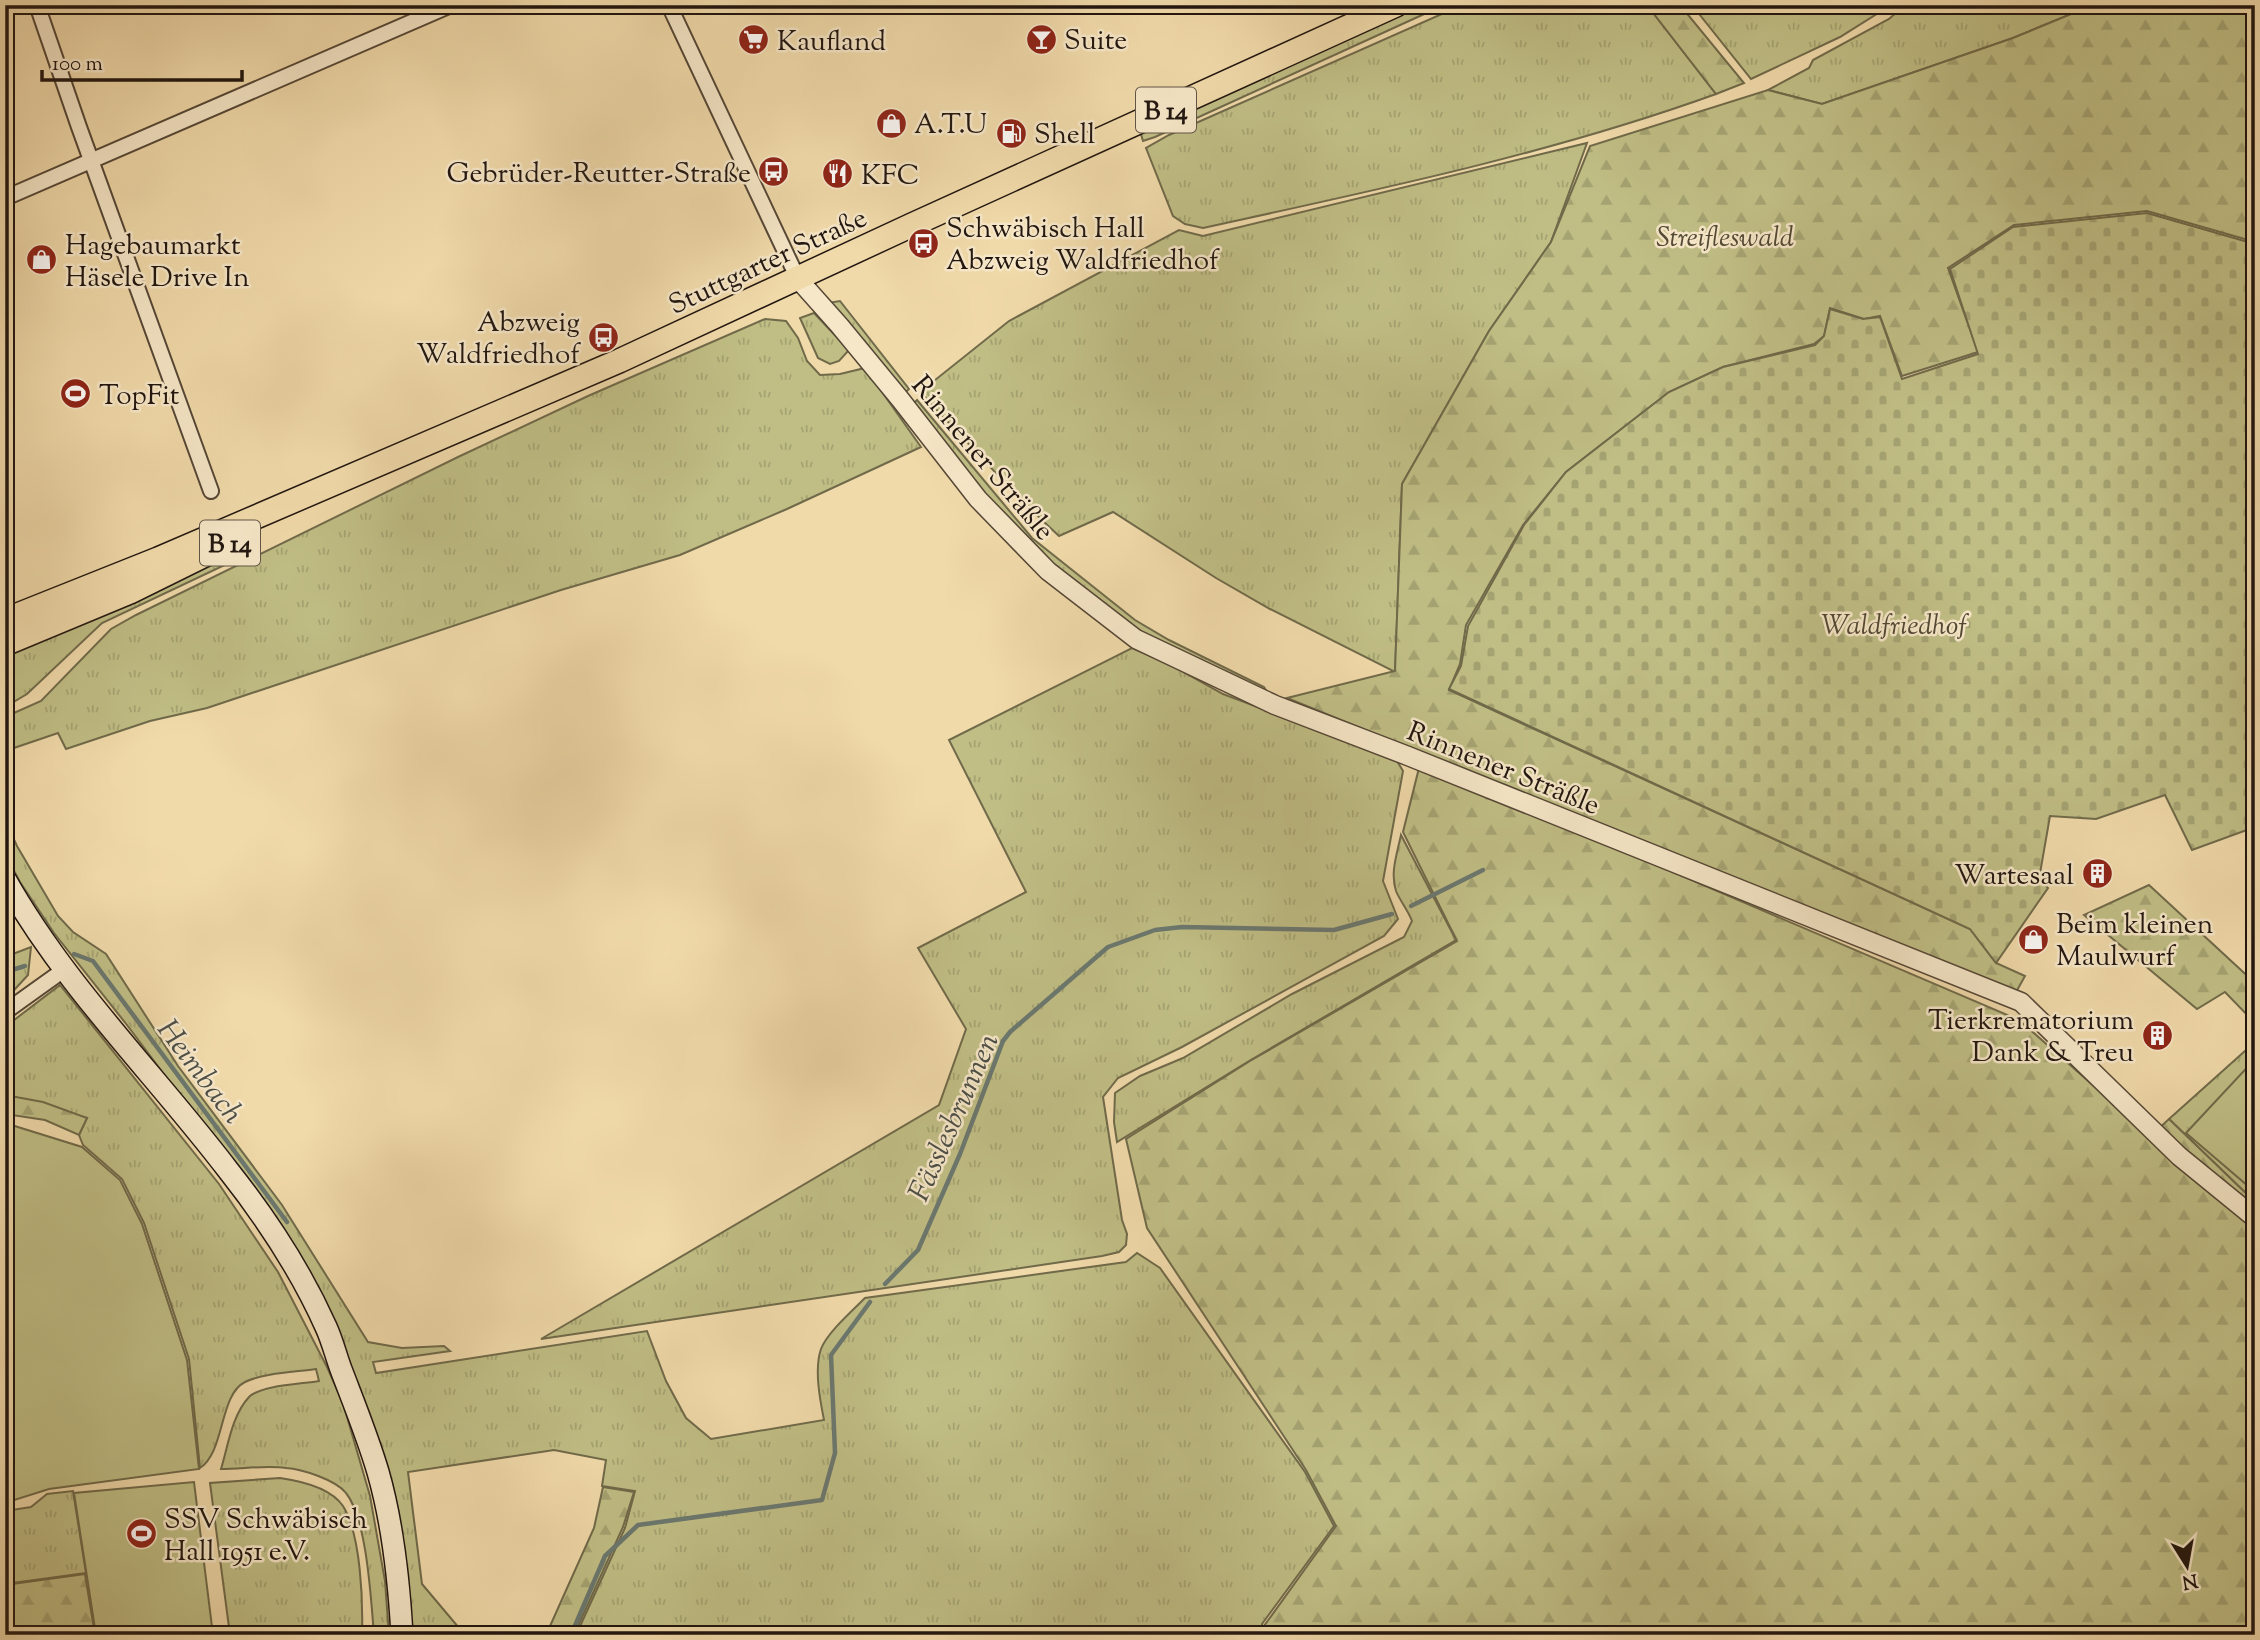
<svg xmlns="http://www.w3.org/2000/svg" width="2260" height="1640" viewBox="0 0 2260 1640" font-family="'Sorts Mill Goudy',serif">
<defs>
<pattern id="grass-tufts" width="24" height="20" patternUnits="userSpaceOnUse" patternTransform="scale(1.75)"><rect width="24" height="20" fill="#c0be85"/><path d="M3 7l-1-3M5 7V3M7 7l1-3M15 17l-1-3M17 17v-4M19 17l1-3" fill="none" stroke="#a5a372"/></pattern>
<pattern id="forest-firs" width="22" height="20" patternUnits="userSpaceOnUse" patternTransform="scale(1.75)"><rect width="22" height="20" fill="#c0be85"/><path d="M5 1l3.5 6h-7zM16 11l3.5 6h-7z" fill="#a5a372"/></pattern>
<pattern id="cemetery-stones" width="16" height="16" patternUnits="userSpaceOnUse" patternTransform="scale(1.75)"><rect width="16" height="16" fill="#c0be85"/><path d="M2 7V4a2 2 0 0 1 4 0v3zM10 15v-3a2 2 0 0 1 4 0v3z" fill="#a5a372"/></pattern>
</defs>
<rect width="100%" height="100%" fill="#f1daaa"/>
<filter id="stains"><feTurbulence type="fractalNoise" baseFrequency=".00286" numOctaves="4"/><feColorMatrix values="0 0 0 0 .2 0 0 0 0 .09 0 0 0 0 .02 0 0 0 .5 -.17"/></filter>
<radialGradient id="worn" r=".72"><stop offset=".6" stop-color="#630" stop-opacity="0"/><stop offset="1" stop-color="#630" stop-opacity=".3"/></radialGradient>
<g fill="url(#grass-tufts)" stroke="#706a4a" stroke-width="2">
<path d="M1419,5h25l-289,132 -12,4 -3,-10z"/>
<path d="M1462,5h185l69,89c-166,60 -340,96 -513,134l-18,-4 -12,-8 -27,-68 23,-13z"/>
<path d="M1692,5h199l-51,32 -89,42z"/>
<path d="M1905,5h188l-80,33 -191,66 -54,-14 41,-22 4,-8 76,-41z"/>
<path d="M1587,143l-36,99 -62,89 -87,153 -7,188 -125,-63 -54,-31 -103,-66 -54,24 -35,-33 -104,-111 89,-71 170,-91 24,6z"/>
<path d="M840,301l69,88 -6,6 -75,-92z"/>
<path d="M814,313l35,37 -10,11 -9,3 -12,-6 -18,-40z"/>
<path d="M765,319l21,2 12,17 9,23 13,14 20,-1 25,-6 56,79 -134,62 -107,46 -119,35 -354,118 -57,13 -84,28 -8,-16 -53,18v-34l36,-16 70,-72 25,-14 322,-158 130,-61z"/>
<path d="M917,400l115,138 103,82 34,20 95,47 3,5 -114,-51 -64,-42 -82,-76 -95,-118z"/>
<path d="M227,552l7,2 -3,8 -129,61 -75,71 -22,13v-53z"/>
<path d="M1132,648l37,16 54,30 159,60 15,7 6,10 -20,110 15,38 -14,17 -202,111 -64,31 -15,19 19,123 5,14 -1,11 -7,7 -17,4 -561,83 398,-234 27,-76 -48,-81 108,-56 -77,-152z"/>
<path d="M5,820l12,26 41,70 15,16 33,22 72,112 104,139 86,137 34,6 42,-2 6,5 -77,11 3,11 271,-42 19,50 20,37 25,21 113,-19c-4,-20 -10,-51 -3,-71 6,-16 31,-38 44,-51l261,-36 11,-9 23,15 145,204 29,54 -72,98 2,11h-688l49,-107 10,-37 -33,-5 4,-26 -52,-10 -146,22 14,112 43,51h-57l-29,-190 -155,-291 -97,-129 -73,-92 -34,-51 -15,-28z"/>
<path d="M1401,835l55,105 -207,121 -132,81 -3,-20 1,-29 25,-17 43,-18 109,-64 112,-57 8,-16c-4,-11 -12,-20 -16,-30 -6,-18 1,-37 5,-56z"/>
<path d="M31,947l-3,28 -23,25v-43z"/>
<path d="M60,985l159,199 59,88 49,95 16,36 27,93 15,85 4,54h-15c-3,-35 -7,-116 -28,-142 -10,-13 -44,-24 -60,-25 -20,-3 -44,1 -65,1 7,-23 11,-54 28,-72 12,-12 53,-13 70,-16l-3,-12c-21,3 -53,4 -71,13 -26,13 -20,70 -45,86l-11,-109 -45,-136 -22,-44 -39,-34 -4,-10 8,-17 -82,-23v-68z"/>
<path d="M2255,1042v160l-86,-83z"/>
<path d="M280,1478c21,3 50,9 63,28 18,29 20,95 19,129h-132l-20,-152z"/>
<path d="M73,1491l13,82 -81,11v-73l26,-4 16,-13z"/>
</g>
<g fill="url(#forest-firs)" stroke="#706a4a" stroke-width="2">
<path d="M1647,5h33l64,78 -28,11z"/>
<path d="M2093,5h162v237l-108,-31 -133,14 -66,43 30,84 -76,24 -22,-60 -16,3 -34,-11 -6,28 -10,8 -91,23 -54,25 -103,80 -43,53 -57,100 -6,39 -11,26 521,239 26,34 29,13 -10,18 -728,-296 108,-27 7,-187 87,-153 62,-89 39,-96 178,-56 54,14 191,-66z"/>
<path d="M1420,764l599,256 236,208v407h-989l-2,-9 72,-100 -30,-56 -159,-242 -21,-89 124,-78 207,-120 -54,-109z"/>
<path d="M2149,885l106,98v40l-30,-31 -28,17 -113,-94z"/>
<path d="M5,1095l38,7 44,16 -8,17 -34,-15 -40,-6z"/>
<path d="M2169,1119l86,83v14l-97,-87z"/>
<path d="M603,1487l31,5 -11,35 -49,108h-28l48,-107z"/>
<path d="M85,1574l10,61h-90v-50z"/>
</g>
<path fill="url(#cemetery-stones)" stroke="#706a4a" stroke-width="2" d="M2147,213l108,31v583l-63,23 -27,-55 -69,24 -46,-3 -11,63 9,9 -52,75 -26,-34 -521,-240 12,-23 7,-40 56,-101 42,-53 103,-80 54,-25 92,-22 9,-9 6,-27 33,10 17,-2 22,62 76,-25 -28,-85 63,-42z"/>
<g fill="#c0be85" stroke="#706a4a" stroke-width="2">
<path d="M2255,1059v133l-69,-59z"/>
<path d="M5,1123l77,24 38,33 22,44 45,136 12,109 -150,20 -44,14z"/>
<path d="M194,1482l19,153h-117l-22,-142z"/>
</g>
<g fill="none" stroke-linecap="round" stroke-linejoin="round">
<g stroke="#6b786f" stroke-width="4.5">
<path d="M1411,906l72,-36"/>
<path d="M74,954l19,7 194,261"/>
<path d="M5,972l20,-6"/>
<path d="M885,1284l33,-34 42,-96 43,-113 7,-9 98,-85 47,-17 27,-3 152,3 58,-16"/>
<path d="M571,1635l34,-79 33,-31 184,-25 13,-47 -4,-98 39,-53"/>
</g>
<defs>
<g id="minor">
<path d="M37,5l42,122 132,364"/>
<path d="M669,5l129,274"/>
<path d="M5,198l446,-193"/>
<path d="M5,1012l60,-43"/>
</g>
<path id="tertiary" d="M798,279l41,46 61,74 78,100 70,72 88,68 139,66 133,51 613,246 158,154 76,62"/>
<path id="secondary" d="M5,879c60,107 149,194 223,291 38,48 73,101 98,157 7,15 10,30 16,45 13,34 26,66 36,100 15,52 21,109 24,163"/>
<g id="primary">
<path d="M5,620l153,-61 461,-198 293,-136 484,-220"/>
<path d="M5,644l125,-52 89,-44"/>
</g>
</defs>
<use href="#minor" stroke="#554736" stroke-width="18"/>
<use href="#tertiary" stroke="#554736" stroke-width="21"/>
<use href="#secondary" stroke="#211610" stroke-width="24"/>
<use href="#primary" stroke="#211610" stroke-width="26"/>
<use href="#minor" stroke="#f6e7c8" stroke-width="14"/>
<use href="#tertiary" stroke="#f6e7c8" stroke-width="18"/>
<use href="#secondary" stroke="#f6e7c8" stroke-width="21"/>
<use href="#primary" stroke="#f1daaa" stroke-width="23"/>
</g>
<defs>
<symbol id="bar-disc" viewBox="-11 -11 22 22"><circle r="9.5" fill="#8f2418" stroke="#f6e7c8"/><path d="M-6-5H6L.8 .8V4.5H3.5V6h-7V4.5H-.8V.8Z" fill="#fff"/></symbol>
<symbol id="supermarket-disc" viewBox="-11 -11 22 22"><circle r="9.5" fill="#8f2418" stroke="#f6e7c8"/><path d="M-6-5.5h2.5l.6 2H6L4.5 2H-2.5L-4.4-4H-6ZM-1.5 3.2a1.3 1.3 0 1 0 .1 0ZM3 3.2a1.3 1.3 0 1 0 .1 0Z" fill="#fff"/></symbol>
<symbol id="shop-disc" viewBox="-11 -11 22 22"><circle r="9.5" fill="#8f2418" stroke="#f6e7c8"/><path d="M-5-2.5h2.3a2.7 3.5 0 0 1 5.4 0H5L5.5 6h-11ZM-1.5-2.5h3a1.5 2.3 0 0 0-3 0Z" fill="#fff"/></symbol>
<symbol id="fuel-disc" viewBox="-11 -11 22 22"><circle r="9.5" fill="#8f2418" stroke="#f6e7c8"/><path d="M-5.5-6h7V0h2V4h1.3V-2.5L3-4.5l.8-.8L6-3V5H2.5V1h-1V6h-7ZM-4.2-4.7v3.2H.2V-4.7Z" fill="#fff"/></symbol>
<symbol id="bus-disc" viewBox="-11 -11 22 22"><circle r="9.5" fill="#8f2418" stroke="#f6e7c8"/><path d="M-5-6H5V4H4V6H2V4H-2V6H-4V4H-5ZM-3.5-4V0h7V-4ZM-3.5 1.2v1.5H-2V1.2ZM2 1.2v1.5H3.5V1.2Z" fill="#fff"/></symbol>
<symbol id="restaurant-disc" viewBox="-11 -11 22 22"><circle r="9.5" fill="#8f2418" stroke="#f6e7c8"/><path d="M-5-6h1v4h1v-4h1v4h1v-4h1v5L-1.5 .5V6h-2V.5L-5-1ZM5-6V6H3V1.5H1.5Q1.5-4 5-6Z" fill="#fff"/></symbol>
<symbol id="stadium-disc" viewBox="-11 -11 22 22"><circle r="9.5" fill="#8f2418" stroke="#f6e7c8"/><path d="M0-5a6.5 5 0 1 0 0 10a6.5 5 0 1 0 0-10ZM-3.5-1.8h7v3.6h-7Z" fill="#fff"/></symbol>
<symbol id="building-disc" viewBox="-11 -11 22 22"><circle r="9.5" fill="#8f2418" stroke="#f6e7c8"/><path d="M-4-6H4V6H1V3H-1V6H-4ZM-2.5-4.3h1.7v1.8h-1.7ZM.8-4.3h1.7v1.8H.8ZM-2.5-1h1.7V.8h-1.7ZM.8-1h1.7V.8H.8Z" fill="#fff"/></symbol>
</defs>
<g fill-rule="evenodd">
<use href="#bar-disc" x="1024" y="22" width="35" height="35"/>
<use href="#supermarket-disc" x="736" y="22" width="35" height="35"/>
<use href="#shop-disc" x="874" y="106" width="35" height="35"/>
<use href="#fuel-disc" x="994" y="116" width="35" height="35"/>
<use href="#bus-disc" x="756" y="154" width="35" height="35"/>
<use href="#restaurant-disc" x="820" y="156" width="35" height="35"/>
<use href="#bus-disc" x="906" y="226" width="35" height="35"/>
<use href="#shop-disc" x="24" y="242" width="35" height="35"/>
<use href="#bus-disc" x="586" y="320" width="35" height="35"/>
<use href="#stadium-disc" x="58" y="376" width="35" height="35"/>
<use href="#building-disc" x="2080" y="856" width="35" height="35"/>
<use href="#shop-disc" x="2016" y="922" width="35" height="35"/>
<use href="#building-disc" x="2140" y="1018" width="35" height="35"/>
<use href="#stadium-disc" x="124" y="1516" width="35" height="35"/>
</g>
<g text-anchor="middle" stroke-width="5" stroke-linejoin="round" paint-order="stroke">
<g fill="#f6e7c8" stroke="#615547" stroke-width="2">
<rect x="1136" y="87.5" width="60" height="45" rx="5"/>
<rect x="200" y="520.5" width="60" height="45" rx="5"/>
</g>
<g font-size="26" font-weight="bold" fill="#211610">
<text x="1166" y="119">B 14</text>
<text x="230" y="552">B 14</text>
</g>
<g font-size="28" fill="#211610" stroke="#f6e7c8" text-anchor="start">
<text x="1064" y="49">Suite</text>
<text x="777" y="50">Kaufland</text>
<text x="914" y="133">A.T.U</text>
<text x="1034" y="143">Shell</text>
<text x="751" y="182" text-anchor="end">Gebrüder-Reutter-Straße</text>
<text x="861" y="184">KFC</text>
<text x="946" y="237">Schwäbisch Hall<tspan x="946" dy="32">Abzweig Waldfriedhof</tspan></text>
<text x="65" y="254">Hagebaumarkt<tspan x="65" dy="32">Häsele Drive In</tspan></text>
<text x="580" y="331" text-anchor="end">Abzweig<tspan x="580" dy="32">Waldfriedhof</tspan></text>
<text x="99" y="404">TopFit</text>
<text x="2074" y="884" text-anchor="end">Wartesaal</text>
<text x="2056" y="933">Beim kleinen<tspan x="2056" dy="32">Maulwurf</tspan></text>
<text x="2134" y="1029" text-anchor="end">Tierkrematorium<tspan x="2134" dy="32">Dank &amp; Treu</tspan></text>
<text x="164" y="1528">SSV Schwäbisch<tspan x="164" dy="32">Hall 1951 e.V.</tspan></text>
</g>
<g font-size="28" font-style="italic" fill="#514833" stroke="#f6e7c8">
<text x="1725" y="246">Streifleswald</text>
<text x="1894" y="634">Waldfriedhof</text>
</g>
<g font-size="28" fill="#211610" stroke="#f6e7c8">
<text transform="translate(767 260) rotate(-25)" y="10">Stuttgarter Straße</text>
<text transform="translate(984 457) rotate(50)" y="10">Rinnener Sträßle</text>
<text transform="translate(1504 767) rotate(22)" y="10">Rinnener Sträßle</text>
</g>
<g font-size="30" font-style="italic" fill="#4c4f48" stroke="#f6e7c8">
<text transform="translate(201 1071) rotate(53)" y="10">Heimbach</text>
<text transform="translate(953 1117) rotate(-66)" y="10">Fässlesbrunnen</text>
</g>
</g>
<rect width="2260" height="1640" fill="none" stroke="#f1daaa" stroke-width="28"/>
<rect x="7" y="7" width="2246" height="1626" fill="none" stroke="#211610" stroke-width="3.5"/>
<rect x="14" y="14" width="2232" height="1612" fill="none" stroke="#211610" stroke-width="2"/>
<g transform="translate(2187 1566) rotate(169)" stroke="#f6e7c8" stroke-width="5" paint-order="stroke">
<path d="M0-5L12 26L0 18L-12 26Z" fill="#211610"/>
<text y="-10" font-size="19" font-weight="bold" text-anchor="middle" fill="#211610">N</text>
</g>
<path d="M42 70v10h200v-10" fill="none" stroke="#211610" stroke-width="3.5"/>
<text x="52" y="70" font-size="21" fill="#211610" stroke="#f6e7c8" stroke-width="5" paint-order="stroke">100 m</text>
<rect width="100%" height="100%" filter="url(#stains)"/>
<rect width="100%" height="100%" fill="url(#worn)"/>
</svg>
